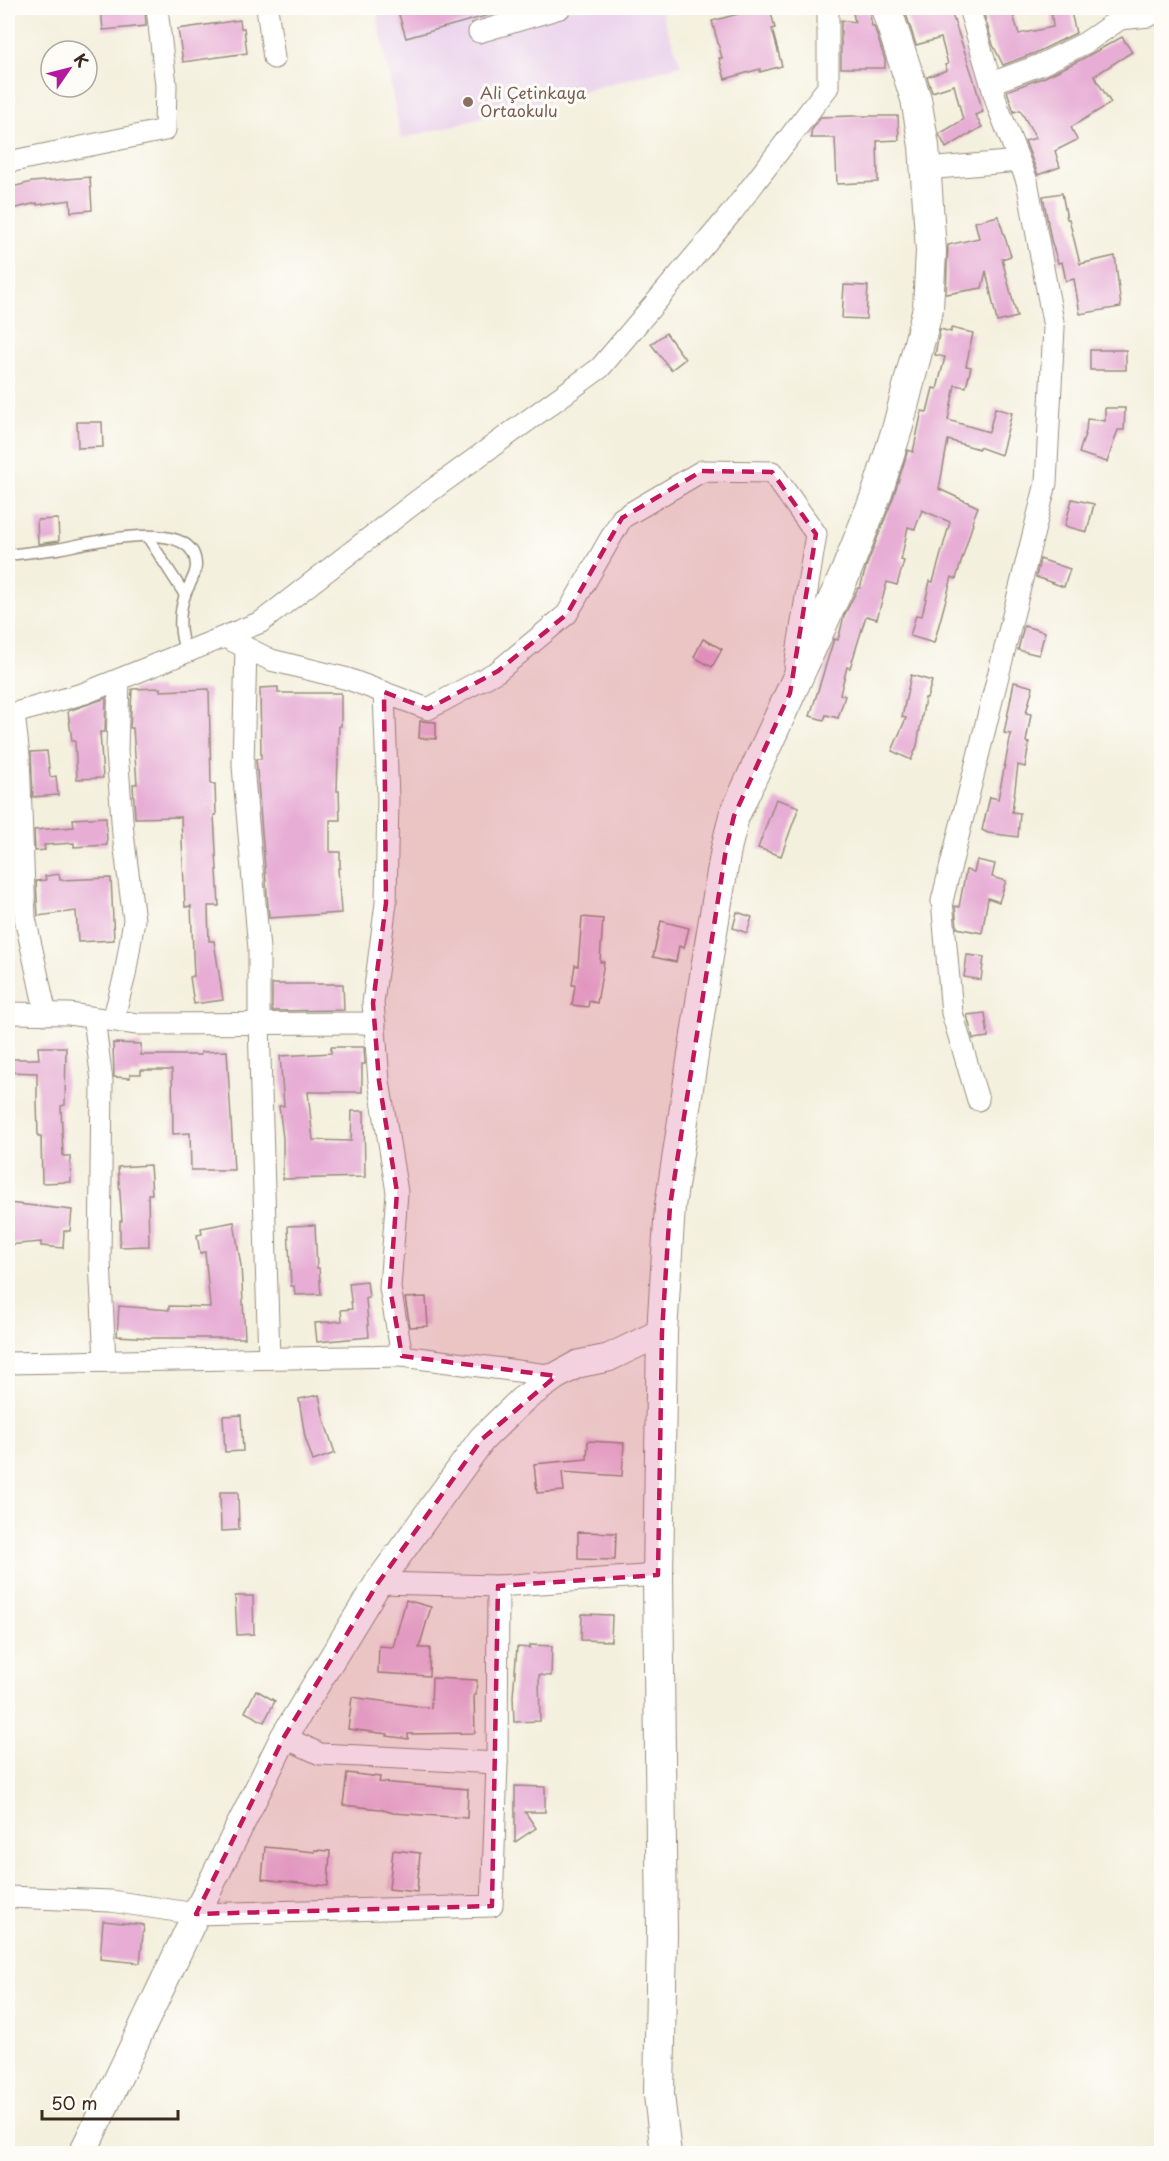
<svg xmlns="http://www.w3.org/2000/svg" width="1169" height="2161" viewBox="0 0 1169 2161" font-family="'Playpen Sans',sans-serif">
<rect width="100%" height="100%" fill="#fdfcf7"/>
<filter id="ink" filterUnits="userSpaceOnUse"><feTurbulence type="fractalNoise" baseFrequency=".0167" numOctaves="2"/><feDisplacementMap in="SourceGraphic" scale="12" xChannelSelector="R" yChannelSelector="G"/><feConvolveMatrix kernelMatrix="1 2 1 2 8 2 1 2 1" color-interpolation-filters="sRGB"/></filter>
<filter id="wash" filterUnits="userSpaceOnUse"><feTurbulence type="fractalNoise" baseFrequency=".008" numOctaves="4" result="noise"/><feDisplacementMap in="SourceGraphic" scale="24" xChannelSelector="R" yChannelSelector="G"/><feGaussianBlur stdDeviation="1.35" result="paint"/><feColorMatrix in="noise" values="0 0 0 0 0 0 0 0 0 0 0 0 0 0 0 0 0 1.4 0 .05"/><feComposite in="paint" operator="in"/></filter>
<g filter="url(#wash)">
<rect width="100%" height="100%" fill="#f4f0de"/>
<path fill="#ead1ec" d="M376,8h288l-4,1 21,56 -280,74z"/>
<g id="blocks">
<g fill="#e7add5">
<path d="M101,8h44l1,18 -43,4z"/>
<path d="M397,8h102l1,4 -94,26z"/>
<path d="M904,8h46l23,69 10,35 -8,3 7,12 -36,21 -7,-14 24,-14 -9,-35 -22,7 -5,-15 20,-7 -2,-5 3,-1 -7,-26 -25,7z"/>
<path d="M982,8h29l8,26 34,-7 -2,-19h19l6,25 -41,20 -32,12 -10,-20z"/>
<path d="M757,9l1,3 12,-3 5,19 -3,1 10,37 -22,6v-3l-35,10 -6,-21h3l-10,-37z"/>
<path d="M869,10l3,16h2l11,34v8h-44v-48l14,2 -2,-9z"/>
<path d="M240,20l1,8h3l3,25 -64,9 -5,-33z"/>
<path d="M1122,37l10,15 -38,24 17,27 -40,24 6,13 -22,11 5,16 -22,8 -13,-34 11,-3 -16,-28 -6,2 -7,-21 38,-14 37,-18z"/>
<path d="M853,116h45l1,24 -22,1 1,41 -41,2 -2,-46h-24v-7l10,-14z"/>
<path d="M90,177l2,33 -21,2 -1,-12 -33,5v-2l-29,7v-22l24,-6z"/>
<path d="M1062,193l5,26h2l11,45 35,-8 6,51 -41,7 -6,-35 -8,2 -4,-19 -4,1 -7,-23 -8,-44z"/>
<path d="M998,216l13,40 -9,3 15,58 -20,5 -11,-51 -4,17 -36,6 2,-49 31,-7 -4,-16z"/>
<path d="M844,285l24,1 -2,33 -24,-1z"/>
<path d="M951,328l22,5 -7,33 5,1 -5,20 -11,-2 -7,35 41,12 6,-24 17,5 -11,42 -22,-8v2l-31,-9 -9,49 39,18 -6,15 1,1 -17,56 -4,-2 -18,66 -24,-7 6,-21 6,1 8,-35 3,1 17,-60 -28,-12 -7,19 -7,-2 -7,33 3,1 -7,24 -10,-3 -10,37 -11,-3 -16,52 -3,-1 -7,27 5,2 -7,22 -12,-3 -2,5 -14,-4 24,-77 4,1 6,-24 14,-28h2l6,-21 27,-69 15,-48 5,2 9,-41 5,1 6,-24 4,1 8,-32 -10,-2 5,-26 11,3z"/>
<path d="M666,333l19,26 -14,11 -20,-26z"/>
<rect x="1090" y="350" width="36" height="20"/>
<path d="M1105,408h20l-1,22h-6l-11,32 -28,-9 7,-22 1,-12 18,2z"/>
<path d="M77,422h25l1,25 -25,1z"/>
<path d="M1072,499l22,5 -7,28 -22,-6z"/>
<path d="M58,519l1,22 -21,3 -1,-24z"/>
<path d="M1040,559l30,10 -6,18 -28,-10z"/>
<path d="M1024,626l21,6 -6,23 -21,-5z"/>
<path d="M703,639l19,10 -10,18 -18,-10z"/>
<path d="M911,675l21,6 -5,17h-2l-8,48 -6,14 -19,-9 14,-33 -4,-1z"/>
<path d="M1014,682l19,5 -7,26 5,1 -5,28 3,1 -4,24 -7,-2 -6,47 8,1 -2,24 -30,-4 -6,-3 8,-33 8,2 13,-65 -7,-1z"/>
<path d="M278,687v6h63v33h-2l-2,65h2l1,29h-10v32h10v16h-2l3,45 -72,5 -13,-159h5l-1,-71z"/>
<path d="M160,688v3l49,-2 2,95h4l1,31h-2l5,91h-11l1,35h5l9,59 -29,4 -4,-27 4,-1 -3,-70 -6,1 -4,-90 -46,1 -2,-34h4l-4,-56h-3l2,-39z"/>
<path d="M106,698l-1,34h-5l3,46 -26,1 -2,-38h-3l-4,-30z"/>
<path d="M420,721l16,1v17l-17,-1z"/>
<path d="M47,751l3,26 6,-1 2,19 -25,2 -2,-45z"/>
<path d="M776,799l23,8 -18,49 -23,-8z"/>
<path d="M106,817l1,28 -33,2v-4l-30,2 1,5 -10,1 -1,-21 40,-3 -1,-8z"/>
<path d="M977,860l18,4 -3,13 14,4 -7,21 -11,-4 -6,35 -25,-5 -2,-22 4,1 7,-37 8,2z"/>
<path d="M59,874l1,6 51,-2 3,62 -36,2 -2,-31 -38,5 -2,-35 10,-1 -1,-4z"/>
<path d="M737,912l15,5 -5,16 -14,-5z"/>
<path d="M582,917l21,2 -3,43h4l-7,41 -8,-2 -1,6 -16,-2 3,-20h-3l3,-20 3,1z"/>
<path d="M661,921l28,7 -5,20 -5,-2 -3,16 -23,-5z"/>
<path d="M967,955l17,2 -3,23 -17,-3z"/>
<path d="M272,984h71l1,26 -72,1z"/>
<path d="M985,1013l3,24 -15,2 -6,-24z"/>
<path d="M113,1043l28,1v11h60v-3l26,-1 7,119h-43l-1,-37 -17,1 -1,-64h-31v4h-11v4l-16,-1z"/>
<path d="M38,1047h28l-1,58 -4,1 2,50h7l1,26 -29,1 -1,-47h-3l-1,-35v-28l-29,-1v-13h31z"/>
<path d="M331,1047h33l1,17h-3v28h-54l5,48 38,1 1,-30h12l1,66 -82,2v-41l-4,-32h5l-4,-50 51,-3z"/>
<path d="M150,1165l2,29h-4l1,52 -29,1v-26h2l-4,-54z"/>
<path d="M8,1203l64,7 -2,21h-6l-1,17 -22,-2v-4l-33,3z"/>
<path d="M234,1222l7,44 4,72h-93l-35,-2 2,-30 50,4v-4l41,1 -5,-55 -5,1 -3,-18 5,-1 -1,-6z"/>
<path d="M315,1225l2,43h2l2,26 -26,1 -1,-9h-3l-3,-60z"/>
<path d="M367,1281l2,17h-3l3,39 -52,5 -2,-19 27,-2 -1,-11 11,-1 -3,-26z"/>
<path d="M426,1297l2,29 -18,1 -5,-29z"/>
<path d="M319,1395l5,25 11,33 -22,8 -8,-24 -6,-38z"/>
<path d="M241,1415l2,36 -18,1 -2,-36z"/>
<path d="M588,1441l36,2 -2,33 -60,-4 2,19 -27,2 -3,-29 53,-5z"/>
<path d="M220,1492h18l1,38 -18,1z"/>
<path d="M578,1532l38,1 -1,27 -37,-1z"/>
<path d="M235,1596h18l1,38 -17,1z"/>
<path d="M406,1600l25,7 -12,41h11l-1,28 -51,-3 1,-27 14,1z"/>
<path d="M582,1614l30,1 -1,26 -30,-1z"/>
<path d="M530,1645l22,1 -1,30 -12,-1 1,46 -26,1 -1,-26 4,-49 13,1z"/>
<path d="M432,1678l45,2 -1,15h-2l1,38 -67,1v5l-21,-3 1,-2 -40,-5 4,-32 79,11z"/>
<path d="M256,1690l19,11 -11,21 -19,-10z"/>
<path d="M347,1773l33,4 -1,5 89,7 -1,29 -74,-5 -13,-4 -37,-4z"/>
<path d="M515,1786l30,1v25h-20l11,16 -21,14z"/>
<path d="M265,1847l50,5v-2l15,1 -2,35 -66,-7z"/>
<path d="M393,1850l27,3 -3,39 -28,-3z"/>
<path d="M103,1921l41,4 -4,38 -40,-4z"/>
</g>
</g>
</g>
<g filter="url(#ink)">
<use href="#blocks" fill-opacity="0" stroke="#988d7e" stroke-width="1.5"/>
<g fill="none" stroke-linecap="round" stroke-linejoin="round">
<defs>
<g id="service">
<path d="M147,536l38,59"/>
<path d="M8,555c16,-2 33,-4 49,-6 29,-5 139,-35 139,17 0,10 -8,20 -11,29 -7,20 -6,39 1,58"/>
</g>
<g id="minor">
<path d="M267,8l7,50"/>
<path d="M969,8l29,99 29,74 27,146 -8,156 -104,418 10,112 26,87"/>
<path d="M479,32l81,-24"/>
<path d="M991,83l49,-18 45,-22 35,-24 29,-3 3,-8"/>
<path d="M8,162l157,-32 1,-45 -9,-77"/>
<path d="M926,169l93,-8"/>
<path d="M225,637l46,23 77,19 80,30 70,-38 69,-57 55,-96 80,-47 70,1 44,62 -21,132"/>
<path d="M246,648l-3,118 16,183v74l10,335"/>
<path d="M384,692l4,107 -2,104 -13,100 6,78 18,111 -7,96 12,68 154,20"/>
<path d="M14,714l5,42 6,162 21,96"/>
<path d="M8,715l77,-22 176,-71 156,-121 183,-133 133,-157 95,-124v-79"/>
<path d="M8,1013l61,1 68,10 238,-1"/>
<path d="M94,1018l8,63 -2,180 5,100"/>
<path d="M113,1020l12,-45 9,-55 -11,-86 -6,-83 2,-71"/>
<path d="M8,1363l394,-7"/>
<path d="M378,1583l120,3 160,-11"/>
<path d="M284,1737l36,17 177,9"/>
<path d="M8,1897l103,4 85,13 296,-8 5,-143 1,-177"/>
</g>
<path id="tertiary" d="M82,2154l114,-240 88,-177 94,-154 104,-144 40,-39 34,-24 22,-12 30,-6 54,-26"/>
<path id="secondary" d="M666,2154l-7,-59 3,-162 -4,-358 4,-243 8,-126 40,-263 16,-94 8,-33 111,-242 32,-81 21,-67 30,-118 3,-57 -7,-105 -8,-47 -30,-91"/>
</defs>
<use href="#service" stroke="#988d7e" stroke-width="13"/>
<use href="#minor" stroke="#988d7e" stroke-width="23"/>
<use href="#tertiary" stroke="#988d7e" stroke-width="29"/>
<use href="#secondary" stroke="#988d7e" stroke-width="32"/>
<use href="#service" stroke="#fff" stroke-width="10"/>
<use href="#minor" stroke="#fff" stroke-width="21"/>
<use href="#tertiary" stroke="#fff" stroke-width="27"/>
<use href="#secondary" stroke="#fff" stroke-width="30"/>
</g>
</g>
<path fill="#c2185b" fill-opacity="0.2" stroke="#c2185b" stroke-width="4.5" stroke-dasharray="12 8" stroke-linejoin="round" d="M702,471l70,1 44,62 -26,159 -56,123 -8,33 -56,357 -8,126 -4,243 -160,11 -6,320 -296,8 88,-177 94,-154 104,-144 74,-63 -154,-20 -12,-68 7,-96 -18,-111 -6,-78 13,-100 -2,-211 44,17 70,-38 69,-57 55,-96z"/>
<circle fill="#8d6e63" stroke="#fdfcf7" stroke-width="2" cx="468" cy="102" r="6"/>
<g text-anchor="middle" stroke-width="6" stroke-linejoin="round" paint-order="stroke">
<g font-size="16" fill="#785e54" stroke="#fdfcf7" text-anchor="start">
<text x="480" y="99">Ali Çetinkaya<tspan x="480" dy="18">Ortaokulu</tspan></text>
</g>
</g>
<rect width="1169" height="2161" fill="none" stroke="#fdfcf7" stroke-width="30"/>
<g transform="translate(69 69) rotate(55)"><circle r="28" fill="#fdfcf7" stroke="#afa8a0" stroke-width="1.5"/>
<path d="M0-4.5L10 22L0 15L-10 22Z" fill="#b5179e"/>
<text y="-9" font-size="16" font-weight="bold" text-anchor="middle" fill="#3b2a1e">K</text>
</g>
<path d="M42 2110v9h136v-9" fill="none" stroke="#3b2a1e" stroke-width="3"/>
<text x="51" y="2110" font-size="18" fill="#3b2a1e" stroke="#fdfcf7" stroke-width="4.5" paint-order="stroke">50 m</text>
</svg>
